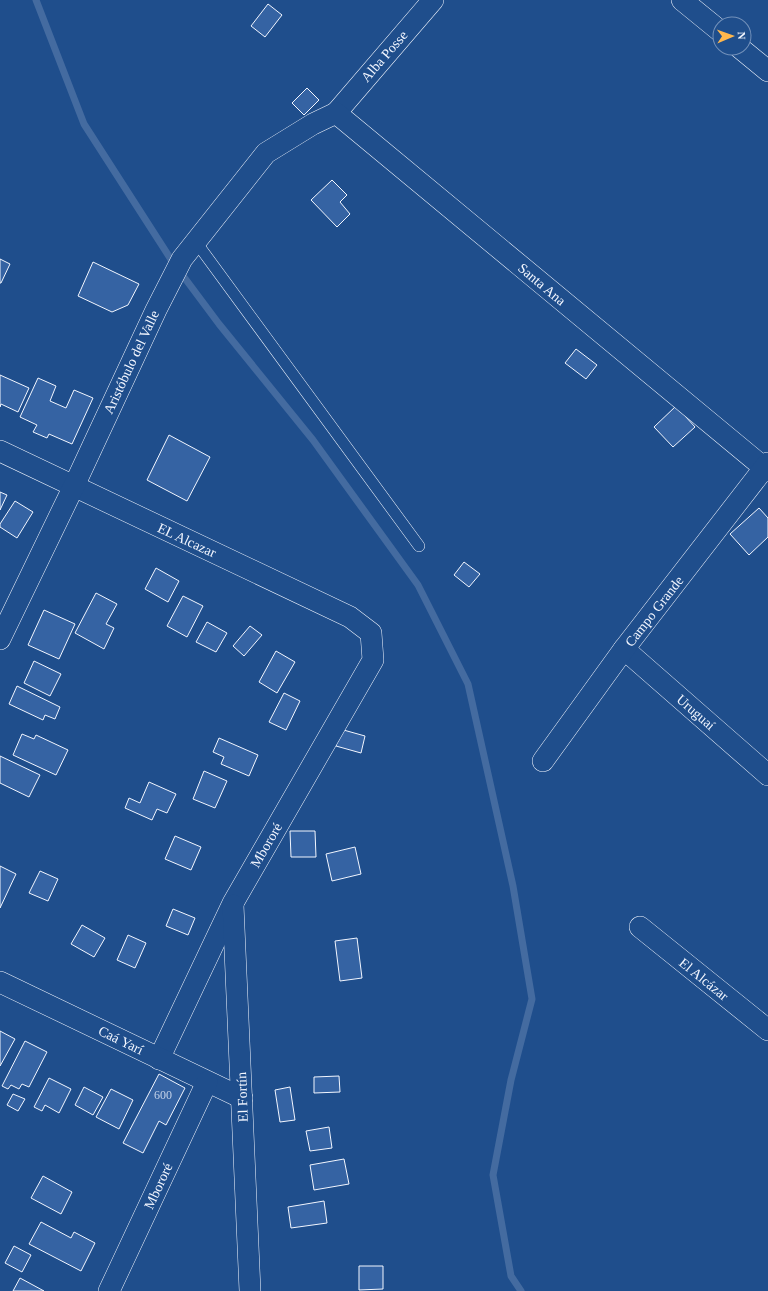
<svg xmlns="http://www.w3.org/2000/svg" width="768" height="1291" viewBox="0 0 768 1291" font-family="'Times New Roman',serif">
<rect width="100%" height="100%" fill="#1f4e8c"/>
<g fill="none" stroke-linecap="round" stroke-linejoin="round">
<path stroke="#446ba0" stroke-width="7" d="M36,0l48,124 88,137 47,63 94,116 105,145 50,99 45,202 19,113 -21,81 -18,95 18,101 10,15"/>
</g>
<g fill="#3563a3" stroke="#f2f6ff">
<path d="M268,4l14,11 -17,22 -14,-11z"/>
<path d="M307,88l12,12 -15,15 -12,-12z"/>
<path d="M332,180l15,15 -7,7 10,12 -13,13 -26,-27z"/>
<path d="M0,259l10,5 -9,19h-1z"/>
<path d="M93,262l46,22 -11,21 -16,7 -34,-16z"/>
<path d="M576,349l21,16 -11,14 -21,-16z"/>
<path d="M0,375l29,13 -11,24 -17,-8 -1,3z"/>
<path d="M38,378l18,8 -6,15 16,7 8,-18 19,8 -21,46 -23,-10 -2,4 -14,-6 4,-7 -17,-8z"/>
<path d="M676,406l19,21 -22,20 -19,-20z"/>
<path d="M169,435l41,22 -23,44 -40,-21z"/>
<path d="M0,492l7,3 -7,15z"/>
<path d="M15,501l18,11 -16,26 -17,-11v-3z"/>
<path d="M759,508l9,10v19l-19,18 -19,-21z"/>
<path d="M464,562l16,12 -11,13 -15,-12z"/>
<path d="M156,568l23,13 -11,21 -23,-13z"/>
<path d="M96,593l21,11 -11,20 8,4 -10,21 -29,-16z"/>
<path d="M183,596l20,10 -16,31 -20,-11z"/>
<path d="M44,610l31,14 -16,35 -31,-14z"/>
<path d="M207,622l20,11 -11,19 -20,-10z"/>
<path d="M250,626l12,9 -18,21 -11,-10z"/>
<path d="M276,651l19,11 -18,31 -18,-11z"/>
<path d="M34,661l27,13 -11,22 -26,-13z"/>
<path d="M17,686l43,21 -5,12 -10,-4 -2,5 -34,-16z"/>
<path d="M284,693l16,8 -14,29 -17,-8z"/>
<path d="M340,729l25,7 -4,17 -25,-7z"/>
<path d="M22,734l12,5 2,-4 32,15 -12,25 -43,-20z"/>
<path d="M219,738l39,17 -9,21 -28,-12 3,-7 -11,-5z"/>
<path d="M0,756l40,19 -11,22 -29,-14z"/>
<path d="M204,771l23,10 -12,27 -22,-9z"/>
<path d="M149,782l27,12 -9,19 -10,-4 -5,11 -27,-12 4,-10 11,5z"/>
<path d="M290,831h25l1,26h-25z"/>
<path d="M175,836l26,11 -10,23 -26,-11z"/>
<path d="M355,847l6,27 -29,7 -6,-27z"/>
<path d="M0,866l16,8 -16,34z"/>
<path d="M40,871l18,8 -10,22 -19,-8z"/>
<path d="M173,909l22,9 -7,17 -22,-9z"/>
<path d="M82,925l23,13 -11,19 -23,-13z"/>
<path d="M128,935l18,8 -11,25 -18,-8z"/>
<path d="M357,938l5,40 -22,3 -5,-40z"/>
<path d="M0,1031l15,8 -15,27z"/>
<path d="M25,1041l22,11 -18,35 -7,-3 -3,5 -8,-4 -3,4 -6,-3z"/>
<path d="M159,1074l26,14 -19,37 -7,-4 -16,32 -20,-10z"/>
<path d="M339,1076l1,16 -26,1v-16z"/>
<path d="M49,1078l22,11 -12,24 -14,-8 -3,6 -8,-4z"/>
<path d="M84,1087l19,10 -10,18 -18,-10z"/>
<path d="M290,1087l5,33 -15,2 -5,-32z"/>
<path d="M111,1089l22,11 -14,29 -23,-12z"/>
<path d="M13,1094l12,5 -7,12 -11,-6z"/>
<path d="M329,1127l3,21 -22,3 -4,-20z"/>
<path d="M344,1159l5,25 -35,6 -4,-25z"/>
<path d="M43,1176l29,16 -11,22 -30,-16z"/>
<path d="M324,1201l3,22 -36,5 -3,-21z"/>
<path d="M41,1222l30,16 3,-6 21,11 -14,28 -52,-27z"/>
<path d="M14,1246l17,9 -9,17 -17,-9z"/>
<path d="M359,1266h24v23l-24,1z"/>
<path d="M20,1278l24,13h-31z"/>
</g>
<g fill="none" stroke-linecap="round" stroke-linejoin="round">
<defs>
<path id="service" d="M196,242l223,304"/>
<g id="minor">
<path d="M682,0l38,31"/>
<path d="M740,48l28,23"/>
<path d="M336,113l97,-113"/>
<path d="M0,451l350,166 21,16 2,27 -140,243 -74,156"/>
<path d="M0,639l74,-153 82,-176 26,-51 84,-106 47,-29 23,-11 432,358"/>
<path d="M624,649l144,126"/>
<path d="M543,761l81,-112 144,-186"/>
<path d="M233,905l17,386"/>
<path d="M640,927l128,103"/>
<path d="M0,982l242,116"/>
<path d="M109,1291l98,-209"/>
</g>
</defs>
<use href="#service" stroke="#f2f6ff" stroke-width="12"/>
<use href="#minor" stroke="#f2f6ff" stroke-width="22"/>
<use href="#service" stroke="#1f4e8c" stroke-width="11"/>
<use href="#minor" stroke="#1f4e8c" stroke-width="21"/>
</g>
<g text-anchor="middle" stroke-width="3" stroke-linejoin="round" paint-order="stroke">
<g font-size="12" fill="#c3d1e8">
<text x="163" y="1099">600</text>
</g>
<g font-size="14" fill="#f2f6ff" stroke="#1f4e8c">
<text transform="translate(384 56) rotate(-49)" y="5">Alba Posse</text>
<text transform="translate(542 284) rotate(40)" y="5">Santa Ana</text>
<text transform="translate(131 362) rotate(-65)" y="5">Aristóbulo del Valle</text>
<text transform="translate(187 540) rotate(25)" y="5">EL Alcazar</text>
<text transform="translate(654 611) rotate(-52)" y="5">Campo Grande</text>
<text transform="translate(696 712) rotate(41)" y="5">Uruguaí</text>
<text transform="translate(266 845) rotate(-60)" y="5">Mbororé</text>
<text transform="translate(704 979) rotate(39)" y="5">El Alcázar</text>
<text transform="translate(121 1040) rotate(26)" y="5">Caá Yarí</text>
<text transform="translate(242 1097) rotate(-92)" y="5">El Fortín</text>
<text transform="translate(158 1186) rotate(-65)" y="5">Mbororé</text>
</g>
</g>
<g transform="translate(732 36) rotate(88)"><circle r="19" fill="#1f4e8c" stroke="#7391ba"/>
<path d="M0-3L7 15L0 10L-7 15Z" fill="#ffb74d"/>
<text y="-6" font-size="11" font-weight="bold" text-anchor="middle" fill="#f2f6ff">N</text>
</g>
</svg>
